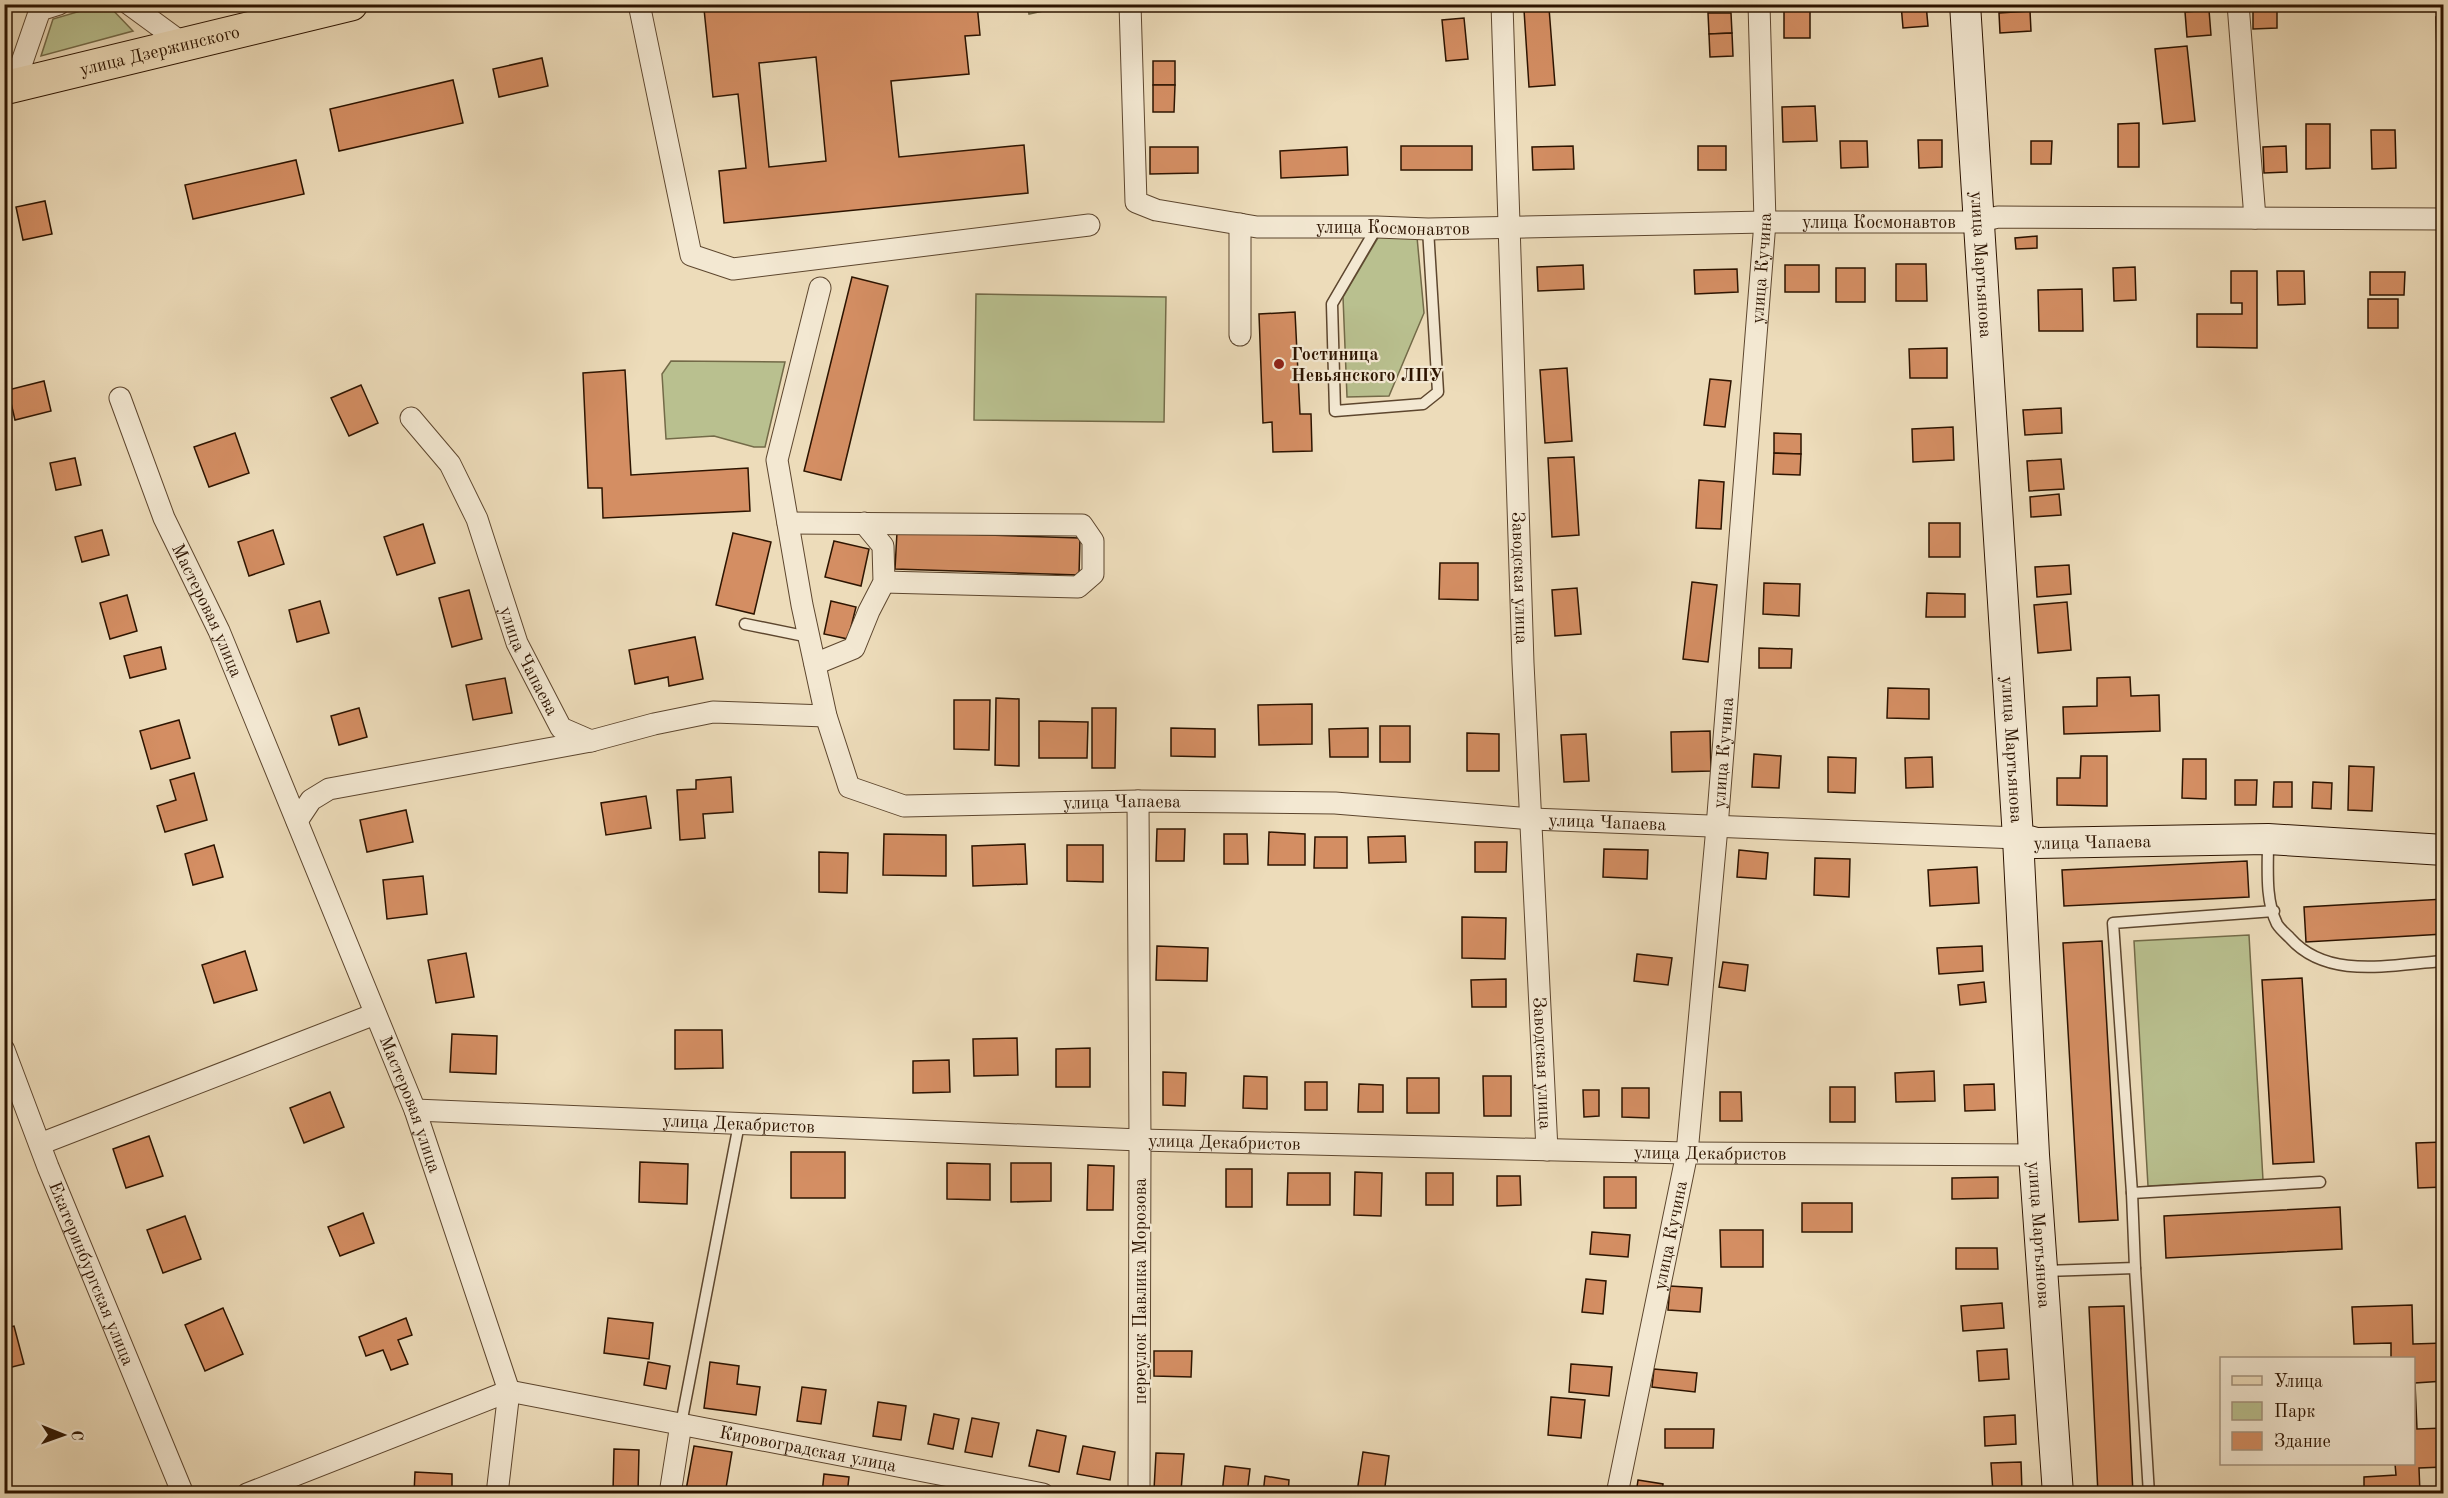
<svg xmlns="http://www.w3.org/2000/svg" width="2448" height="1498" viewBox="0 0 2448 1498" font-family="'Old Standard TT',serif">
<rect width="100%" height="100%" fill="#eddcba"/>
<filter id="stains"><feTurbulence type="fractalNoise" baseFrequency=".00333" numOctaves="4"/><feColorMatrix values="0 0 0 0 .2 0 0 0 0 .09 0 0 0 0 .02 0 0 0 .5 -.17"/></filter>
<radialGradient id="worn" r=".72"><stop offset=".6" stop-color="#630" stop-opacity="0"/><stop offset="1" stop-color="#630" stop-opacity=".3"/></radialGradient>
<g fill="#b9c08f" stroke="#736a48" stroke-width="1.5">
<path d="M1027,4h44v1l-42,9z"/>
<path d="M101,5h7l25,26 -92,25 12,-37z"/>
<path d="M1379,236l38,1 7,76 -35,83 -42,1 -4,-100z"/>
<path d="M976,294l190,3 -2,125 -190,-2z"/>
<path d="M671,361l114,1 -20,85h-11l-40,-11 -48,3 -4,-65z"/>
<path d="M2249,935l14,245 -115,6 -14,-245z"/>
</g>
<g fill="#d48e63" stroke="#2d1400" stroke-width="1.5" fill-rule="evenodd">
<path d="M747,4h230l3,31 -15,1 4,38 -78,7 8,76 125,-12 4,48 -304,30 -5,-52 27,-3 -8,-74 -25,3 -9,-88zM816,57l10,104 -57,6 -10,-104z"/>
<rect x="1784" y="4" width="26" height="34"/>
<path d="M1901,4h25l2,22 -25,2z"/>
<path d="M2253,7h24v21l-24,1z"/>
<path d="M1549,8l6,77 -26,2 -5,-77z"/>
<path d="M2209,10l2,25 -24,2 -2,-25z"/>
<path d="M2030,11l1,20 -31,2 -1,-20z"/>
<path d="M1708,13h23l1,20 -23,1z"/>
<path d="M2436,17h8v35h-7z"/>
<path d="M1464,18l4,41 -22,2 -4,-41z"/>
<path d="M1732,33l1,23 -23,1 -1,-23z"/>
<path d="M2187,46l8,75 -32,3 -8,-75z"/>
<path d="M542,58l6,28 -49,11 -6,-28z"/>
<rect x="1153" y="61" width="22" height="24"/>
<path d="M453,80l10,43 -124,28 -9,-42z"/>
<path d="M1153,85h22l-1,27h-21z"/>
<path d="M1815,106l2,35 -34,1 -1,-35z"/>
<path d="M2139,123v44h-21v-43z"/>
<path d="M2306,124h24v44l-24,1z"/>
<path d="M2371,130h24l1,38 -24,1z"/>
<path d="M1918,140h24v27l-23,1z"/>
<path d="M1840,141h27l1,26 -27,1z"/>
<path d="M2031,141h21l-1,23h-20z"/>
<rect x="1401" y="146" width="71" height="24"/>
<path d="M1573,146l1,23 -41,1 -1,-23z"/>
<rect x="1698" y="146" width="28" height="24"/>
<path d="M2286,146l1,26 -23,1 -1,-26z"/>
<path d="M1150,147h48v26l-48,1z"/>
<path d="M1347,147l1,28 -67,3 -1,-27z"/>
<path d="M296,160l8,34 -111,25 -8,-34z"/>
<path d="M45,201l7,33 -29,6 -7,-33z"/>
<path d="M2037,236v12l-21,1 -1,-11z"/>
<path d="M1896,264h30l1,37h-31z"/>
<path d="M1583,265l1,24 -46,2 -1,-24z"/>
<rect x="1785" y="265" width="34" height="27"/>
<path d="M2135,267l1,33 -22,1 -1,-33z"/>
<rect x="1836" y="268" width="29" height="34"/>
<path d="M1737,269l1,23 -43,2 -1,-24z"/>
<path d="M2231,271h26v77l-60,-1v-33h45v-11h-11z"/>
<path d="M2277,271h27l1,33 -27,1z"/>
<path d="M2370,272h35l-1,23h-34z"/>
<path d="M852,277l36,9 -47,194 -37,-9z"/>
<path d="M2082,289l1,42h-44l-1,-41z"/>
<rect x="2441" y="295" width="3" height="41"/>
<rect x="2368" y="299" width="30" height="29"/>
<path d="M1295,312l5,102h11l1,37 -39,1 -1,-30 -9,1 -4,-109z"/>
<path d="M1947,348v30h-37l-1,-29z"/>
<path d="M1567,368l5,73 -27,2 -5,-73z"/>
<path d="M625,370l6,105 117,-7 2,43 -147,7 -1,-30h-14l-5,-115z"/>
<path d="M1710,379l21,2 -6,46 -21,-2z"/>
<path d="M44,381l7,30 -36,9 -7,-30z"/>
<path d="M361,385l17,38 -29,13 -18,-38z"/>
<path d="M2061,408l1,25 -37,2 -2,-25z"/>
<path d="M1953,427l1,33 -41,2 -1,-33z"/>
<path d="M235,433l14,40 -40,14 -15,-40z"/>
<path d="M1774,433l27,1v20l-27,-1z"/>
<path d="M1774,453l27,1 -1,21 -27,-1z"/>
<path d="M1574,457l5,78 -27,2 -4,-79z"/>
<path d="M75,458l6,27 -25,5 -6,-27z"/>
<path d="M2061,459l3,30 -35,2 -2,-30z"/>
<path d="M2440,479h4v31h-3z"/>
<path d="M1699,480l25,2 -3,47 -25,-1z"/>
<path d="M2059,494l2,21 -30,2 -1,-20z"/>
<rect x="1929" y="523" width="31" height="34"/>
<path d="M423,524l12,39 -38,12 -13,-38z"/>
<path d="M102,530l7,25 -27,7 -7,-25z"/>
<path d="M273,530l11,34 -35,12 -11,-34z"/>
<path d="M897,532l183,6 -1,37 -184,-6z"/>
<path d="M733,533l38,9 -17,72 -38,-9z"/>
<path d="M834,541l35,8 -8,37 -36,-9z"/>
<rect x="2439" y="553" width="5" height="24"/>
<path d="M1440,563h38v37l-39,-1z"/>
<path d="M2069,565l2,29 -34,3 -2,-30z"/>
<path d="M1692,582l25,3 -9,77 -25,-3z"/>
<path d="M1764,583l36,1 -1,32 -36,-2z"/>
<path d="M1577,588l4,46 -26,2 -3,-46z"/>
<path d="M469,590l13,49 -30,8 -13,-49z"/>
<path d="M1927,593l38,1v23h-39z"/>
<path d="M127,595l10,36 -27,8 -10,-36z"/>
<path d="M320,601l9,32 -32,9 -8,-32z"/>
<path d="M831,601l25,6 -8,32 -24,-5z"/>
<path d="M2067,602l4,48 -33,3 -4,-48z"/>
<path d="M695,637l8,42 -34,7 -1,-9 -33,7 -6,-34z"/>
<path d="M161,647l5,22 -36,9 -6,-22z"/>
<path d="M1759,648l33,1 -1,19h-32z"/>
<path d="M2130,677l1,19 28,-1 1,36 -96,3 -1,-27 34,-1v-28z"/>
<path d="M505,678l7,35 -39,7 -7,-35z"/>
<path d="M1888,688l41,1v30l-42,-1z"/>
<path d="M996,698l23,1v67l-24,-1z"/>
<path d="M954,700h36l-1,50 -35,-1z"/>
<path d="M1312,704v40l-53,1 -1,-40z"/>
<path d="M359,708l8,29 -28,8 -8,-29z"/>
<path d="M1092,708h24l-1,60h-23z"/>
<path d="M179,720l11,38 -39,11 -11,-38z"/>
<path d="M1039,721l49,1 -1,36h-48z"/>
<rect x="1380" y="726" width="30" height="36"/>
<path d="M1171,728l44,1v28l-44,-1z"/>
<path d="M1368,728v29h-38l-1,-28z"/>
<path d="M1710,731l1,40 -39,1 -1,-40z"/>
<path d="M1467,733l32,1v37h-32z"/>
<path d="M1586,734l3,47 -25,1 -3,-47z"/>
<path d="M1754,754l27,2 -2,32 -27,-1z"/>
<path d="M2081,756h26v50l-50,-1v-27h23z"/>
<path d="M1828,757l28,1 -1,35 -27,-1z"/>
<path d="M1932,757l1,30 -27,1 -1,-30z"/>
<path d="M2183,759h23v40l-24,-1z"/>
<path d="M2349,766l25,1 -2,44 -24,-1z"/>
<path d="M194,773l13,47 -42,12 -8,-26 19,-6 -6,-20z"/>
<path d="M731,777l2,35 -30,2 2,24 -25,2 -3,-50 19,-1v-9z"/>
<path d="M2235,780h22l-1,25h-21z"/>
<path d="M2274,782h18v25h-19z"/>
<path d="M2313,782l19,1 -1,26 -19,-1z"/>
<path d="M646,796l5,32 -45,7 -5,-32z"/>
<path d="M406,810l7,32 -46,10 -7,-32z"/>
<path d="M1157,829h28l-1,32h-28z"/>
<path d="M1269,832l36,2v31h-37z"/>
<path d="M884,834l62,1v41l-63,-1z"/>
<path d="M1224,834h23l1,30h-24z"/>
<path d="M1405,836l1,26 -37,1 -1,-26z"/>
<path d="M1315,837h32v31h-33z"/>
<path d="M1475,842h32l-1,30h-31z"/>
<path d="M1025,844l2,40 -54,2 -1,-40z"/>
<path d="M214,845l9,32 -30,8 -8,-31z"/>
<path d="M1067,845h36v37l-36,-1z"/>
<path d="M1604,849l44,1 -1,29 -44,-2z"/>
<path d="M1739,850l29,3 -2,26 -29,-2z"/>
<path d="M819,852l29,1 -1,40 -28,-1z"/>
<path d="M1815,858l35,1 -1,38 -35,-2z"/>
<path d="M2247,861l2,36 -185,9 -2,-36z"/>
<path d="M1977,867l2,36 -49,3 -2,-36z"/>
<path d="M423,876l4,38 -40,5 -4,-39z"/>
<path d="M2444,899v35l-138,8 -2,-35z"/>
<path d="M1462,917l44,1 -1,41 -43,-1z"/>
<path d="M2102,941l16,279 -39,2 -16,-279z"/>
<path d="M1157,946l51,2 -1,33 -51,-1z"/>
<path d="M1982,946l1,25 -44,3 -2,-26z"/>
<path d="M245,951l12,39 -43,13 -12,-38z"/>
<path d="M466,953l8,44 -38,6 -8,-43z"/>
<path d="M1637,954l35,4 -4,27 -34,-4z"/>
<path d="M1723,962l25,3 -3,26 -26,-4z"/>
<path d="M2302,978l12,184 -41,2 -11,-184z"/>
<path d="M1506,979v28h-34l-1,-27z"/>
<path d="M1984,982l2,20 -26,3 -2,-20z"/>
<path d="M675,1030h47l1,38 -48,1z"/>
<path d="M452,1034l45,2 -1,38 -46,-2z"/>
<path d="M1017,1038l1,37 -44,1 -1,-37z"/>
<path d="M1090,1048v39h-34v-38z"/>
<path d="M949,1060l1,32 -37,1v-32z"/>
<path d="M1934,1071l1,30 -39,1 -1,-29z"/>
<path d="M1163,1072l23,1 -1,33 -22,-1z"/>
<path d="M1244,1076l23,1v32l-24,-1z"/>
<path d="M1483,1076h28v40h-27z"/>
<rect x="1407" y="1078" width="32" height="35"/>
<rect x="1305" y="1082" width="22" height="28"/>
<path d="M1359,1084l24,1v27h-25z"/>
<path d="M1994,1084l1,26 -30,1 -1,-26z"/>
<rect x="1830" y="1087" width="25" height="35"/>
<path d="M1622,1088h27v30l-27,-1z"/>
<path d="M1583,1090h16v26l-15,1z"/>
<path d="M330,1092l14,35 -40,16 -14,-35z"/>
<path d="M1720,1092h21l1,29h-22z"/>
<path d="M149,1136l14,40 -37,12 -13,-39z"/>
<path d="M2444,1142v45l-26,1 -2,-45z"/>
<rect x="791" y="1152" width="54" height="46"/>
<path d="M640,1162l48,2 -1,40 -48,-2z"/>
<path d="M947,1163l43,1v36l-43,-1z"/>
<path d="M1011,1163h40v38l-40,1z"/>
<path d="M1088,1165l26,1 -1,44h-26z"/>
<rect x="1226" y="1169" width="26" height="38"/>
<path d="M1355,1172l27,1 -1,43 -27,-1z"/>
<path d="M1288,1173h42v32h-43z"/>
<rect x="1426" y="1173" width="27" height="32"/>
<path d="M1497,1176h23l1,29 -24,1z"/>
<rect x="1604" y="1177" width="32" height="31"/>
<path d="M1998,1177v21l-46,1v-21z"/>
<rect x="1802" y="1203" width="50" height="29"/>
<path d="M2340,1207l2,42 -176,9 -2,-42z"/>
<path d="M363,1213l11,30 -34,13 -12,-29z"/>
<path d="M185,1216l16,43 -38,14 -16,-43z"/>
<path d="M1720,1230h43v37h-42z"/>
<path d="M1592,1232l38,3 -2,22 -38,-3z"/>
<path d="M1956,1248h41l1,21h-42z"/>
<path d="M1586,1279l20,2 -3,33 -21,-2z"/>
<path d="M1670,1286l32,2 -2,24 -32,-2z"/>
<path d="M2002,1303l2,25 -41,3 -2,-25z"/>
<path d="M2412,1305l1,39 31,-1v38l-29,2 2,46 27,-1v39l-25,1 1,26h-56v-17l32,-2 -1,-11h19v-106h-23v-15l-37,1 -2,-37z"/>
<path d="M2124,1306l9,188h-35l-9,-187z"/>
<path d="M223,1308l20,46 -38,17 -20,-46z"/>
<path d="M406,1318l6,17 -14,5 10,24 -17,6 -8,-20 -17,6 -7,-19z"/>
<path d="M608,1318l45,5 -4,36 -45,-6z"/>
<path d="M14,1326l10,38 -20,5v-41z"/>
<path d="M2007,1349l2,30 -30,2 -2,-30z"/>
<path d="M1154,1351h38l-1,26 -37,-1z"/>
<path d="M648,1362l22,4 -4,23 -22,-4z"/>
<path d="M710,1362l29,4 -2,18 23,3 -4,28 -52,-7z"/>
<path d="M1571,1364l41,3 -3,29 -40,-4z"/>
<path d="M1654,1369l43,4 -2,19 -43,-5z"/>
<path d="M802,1387l24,3 -5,34 -24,-3z"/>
<path d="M1551,1397l34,3 -4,38 -33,-3z"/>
<path d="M878,1402l28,4 -5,34 -28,-4z"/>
<path d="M934,1414l25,5 -6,30 -25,-5z"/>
<path d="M2015,1415l1,29 -31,2 -1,-29z"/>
<path d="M972,1418l27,5 -7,34 -27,-5z"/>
<path d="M1665,1429h49l-1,19h-48z"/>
<path d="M1037,1430l29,6 -7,36 -30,-6z"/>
<path d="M694,1446l38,6 -7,42h-22l-17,-4z"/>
<path d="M1083,1446l32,6 -5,28 -33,-6z"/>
<path d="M614,1449l25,1 -1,43 -25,-1z"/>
<path d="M1363,1452l26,4 -5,38 -27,-2z"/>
<path d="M1156,1453l28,1 -3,37 -27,-1z"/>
<path d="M2021,1462l1,29 -29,2 -2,-30z"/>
<path d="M1225,1466l25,3 -3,25h-25z"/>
<path d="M415,1472l37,2v20h-38z"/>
<path d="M824,1474l25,3 -2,17h-25z"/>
<path d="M1265,1476l24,4 -1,14h-25z"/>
<path d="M1638,1480l25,4 -1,10h-26z"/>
<path d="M27,1488l4,6h-14z"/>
<path d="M891,1489l19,3 -1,2h-18z"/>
<path d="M1320,1490l26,3 -26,1z"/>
</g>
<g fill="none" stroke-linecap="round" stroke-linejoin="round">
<defs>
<g id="lane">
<path d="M1377,227l-45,77 3,107 88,-7 15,-12 -10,-163"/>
<path d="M745,624l64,13"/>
<path d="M2268,842c0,26 -3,58 9,82 3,5 9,10 13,14 38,43 103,26 154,23"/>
<path d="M2274,911l-161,12 19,270 188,-11"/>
<path d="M2135,1268l14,226"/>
<path d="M2045,1271l90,-3 -3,-75"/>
<path d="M681,1424l58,-300"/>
</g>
<g id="street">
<path d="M129,4l56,41"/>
<path d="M639,4l52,251 42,14 356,-44"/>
<path id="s1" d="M1130,4l6,198 20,8 101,17h120l51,2 337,-7h212l21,-5 446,2"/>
<path id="s2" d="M1502,4l21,659 24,487"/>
<path d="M2238,4l17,214"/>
<path d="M14,85l26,-75 19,-6"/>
<path id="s3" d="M820,288l-43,172 25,145 24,111 23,71 55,19 234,-5 197,2 197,16 486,19"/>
<path d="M1240,335v-111"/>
<path id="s4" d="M120,398l44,120 55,113 196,479 94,281 -12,103"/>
<path id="s5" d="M411,418l39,46 27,55 40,124 44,85 30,13 63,-17 59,-12 113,4"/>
<path d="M788,523l294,2 11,16v33l-15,13 -194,-5"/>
<path d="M815,664l39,-16 15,-37 15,-29 -1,-36 -19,-23"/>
<path d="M1138,801l2,339 -1,354"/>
<path d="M297,821l14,-21 18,-11 262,-48"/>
<path id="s6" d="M4,1050l44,117 135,327"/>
<path id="s7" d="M415,1110l725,30 547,13 347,2"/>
<path d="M40,1144l335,-130"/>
<path id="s8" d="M247,1494l262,-103 534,103"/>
<path d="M670,1494l11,-70"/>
<path id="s9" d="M1617,1494l70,-341 30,-326 48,-605 -6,-218"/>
</g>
<g id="secondary">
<path id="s10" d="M1965,4l53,834 16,317 24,339"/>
<path id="s11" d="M2018,838l18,5 232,-4 176,11"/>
</g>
<g id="primary">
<path id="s12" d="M4,88l347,-84"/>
</g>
</defs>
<use href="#lane" stroke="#5d462e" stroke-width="13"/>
<use href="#street" stroke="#5d462e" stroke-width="23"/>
<use href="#secondary" stroke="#2d1400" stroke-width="32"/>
<use href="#primary" stroke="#2d1400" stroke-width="35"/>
<use href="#lane" stroke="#f3e8d2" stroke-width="10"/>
<use href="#street" stroke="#f3e8d2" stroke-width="21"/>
<use href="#secondary" stroke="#f3e8d2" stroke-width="30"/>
<use href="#primary" stroke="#eddcba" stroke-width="33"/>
</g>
<circle fill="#8f2418" stroke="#f3e8d2" stroke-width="2" cx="1279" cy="364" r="6"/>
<g text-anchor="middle" stroke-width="4.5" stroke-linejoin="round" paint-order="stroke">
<g font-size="18" fill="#2d1400" stroke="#f3e8d2">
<text dy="6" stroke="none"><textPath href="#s12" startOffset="160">улица Дзержинского</textPath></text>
<text dy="6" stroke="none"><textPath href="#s1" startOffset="944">улица Космонавтов</textPath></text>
<text dy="6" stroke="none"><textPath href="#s1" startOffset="458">улица Космонавтов</textPath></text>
<text dy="6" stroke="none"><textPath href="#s10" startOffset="261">улица Мартьянова</textPath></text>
<text dy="6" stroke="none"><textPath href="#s9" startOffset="1236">улица Кучина</textPath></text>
<text dy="6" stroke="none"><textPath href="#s2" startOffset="574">Заводская улица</textPath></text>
<text dy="6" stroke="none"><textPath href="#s4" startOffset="230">Мастеровая улица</textPath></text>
<text dy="6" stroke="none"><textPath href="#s5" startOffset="273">улица Чапаева</textPath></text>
<text dy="6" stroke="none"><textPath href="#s10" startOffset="747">улица Мартьянова</textPath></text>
<text dy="6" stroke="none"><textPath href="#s9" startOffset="750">улица Кучина</textPath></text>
<text dy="6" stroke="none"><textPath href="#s3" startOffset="789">улица Чапаева</textPath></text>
<text dy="6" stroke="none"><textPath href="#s3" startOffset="1275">улица Чапаева</textPath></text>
<text dy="6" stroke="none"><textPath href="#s11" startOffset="75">улица Чапаева</textPath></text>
<text dy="6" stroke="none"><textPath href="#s2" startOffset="1060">Заводская улица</textPath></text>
<text dy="6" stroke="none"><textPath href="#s4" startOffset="764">Мастеровая улица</textPath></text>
<text dy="6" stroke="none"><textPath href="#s7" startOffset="324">улица Декабристов</textPath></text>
<text dy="6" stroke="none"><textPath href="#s7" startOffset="810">улица Декабристов</textPath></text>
<text dy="6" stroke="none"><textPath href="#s7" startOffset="1296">улица Декабристов</textPath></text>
<text dy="6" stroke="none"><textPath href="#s10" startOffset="1233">улица Мартьянова</textPath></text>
<text dy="6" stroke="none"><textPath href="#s9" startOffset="264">улица Кучина</textPath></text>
<text dy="6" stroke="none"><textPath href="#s6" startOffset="240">Екатеринбургская улица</textPath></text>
<text transform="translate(1140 1291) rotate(-90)" y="6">переулок Павлика Морозова</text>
<text dy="6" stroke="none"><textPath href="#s8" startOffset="586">Кировоградская улица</textPath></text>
</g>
<g font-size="18" font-weight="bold" fill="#2d1400" stroke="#f3e8d2" text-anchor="start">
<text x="1291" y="360">Гостиница<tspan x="1291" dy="21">Невьянского ЛПУ</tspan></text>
</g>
</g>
<rect width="2448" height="1498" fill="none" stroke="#eddcba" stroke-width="24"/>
<rect x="6" y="6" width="2436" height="1486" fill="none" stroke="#2d1400" stroke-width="3"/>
<rect x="12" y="12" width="2424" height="1474" fill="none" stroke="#2d1400" stroke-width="1.5"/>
<rect x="2220" y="1357" width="195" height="108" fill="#f3e8d2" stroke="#a4937e" stroke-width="1.5"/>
<rect x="2232" y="1376" width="30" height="9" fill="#eddcba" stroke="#a4937e" stroke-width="1.5"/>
<text x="2274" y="1387" font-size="18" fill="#2d1400">Улица</text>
<rect x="2232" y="1402" width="30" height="18" fill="#b9c08f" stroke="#a4937e" stroke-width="1.5"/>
<text x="2274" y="1417" font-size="18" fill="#2d1400">Парк</text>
<rect x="2232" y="1432" width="30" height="18" fill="#d48e63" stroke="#a4937e" stroke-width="1.5"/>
<text x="2274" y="1447" font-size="18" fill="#2d1400">Здание</text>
<g transform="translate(63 1435) rotate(91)" stroke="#f3e8d2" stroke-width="4.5" paint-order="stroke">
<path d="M0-4.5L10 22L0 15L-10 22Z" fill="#2d1400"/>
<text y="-9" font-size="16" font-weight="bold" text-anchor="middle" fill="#2d1400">С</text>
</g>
<rect width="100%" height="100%" filter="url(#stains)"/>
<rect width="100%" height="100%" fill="url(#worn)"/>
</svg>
